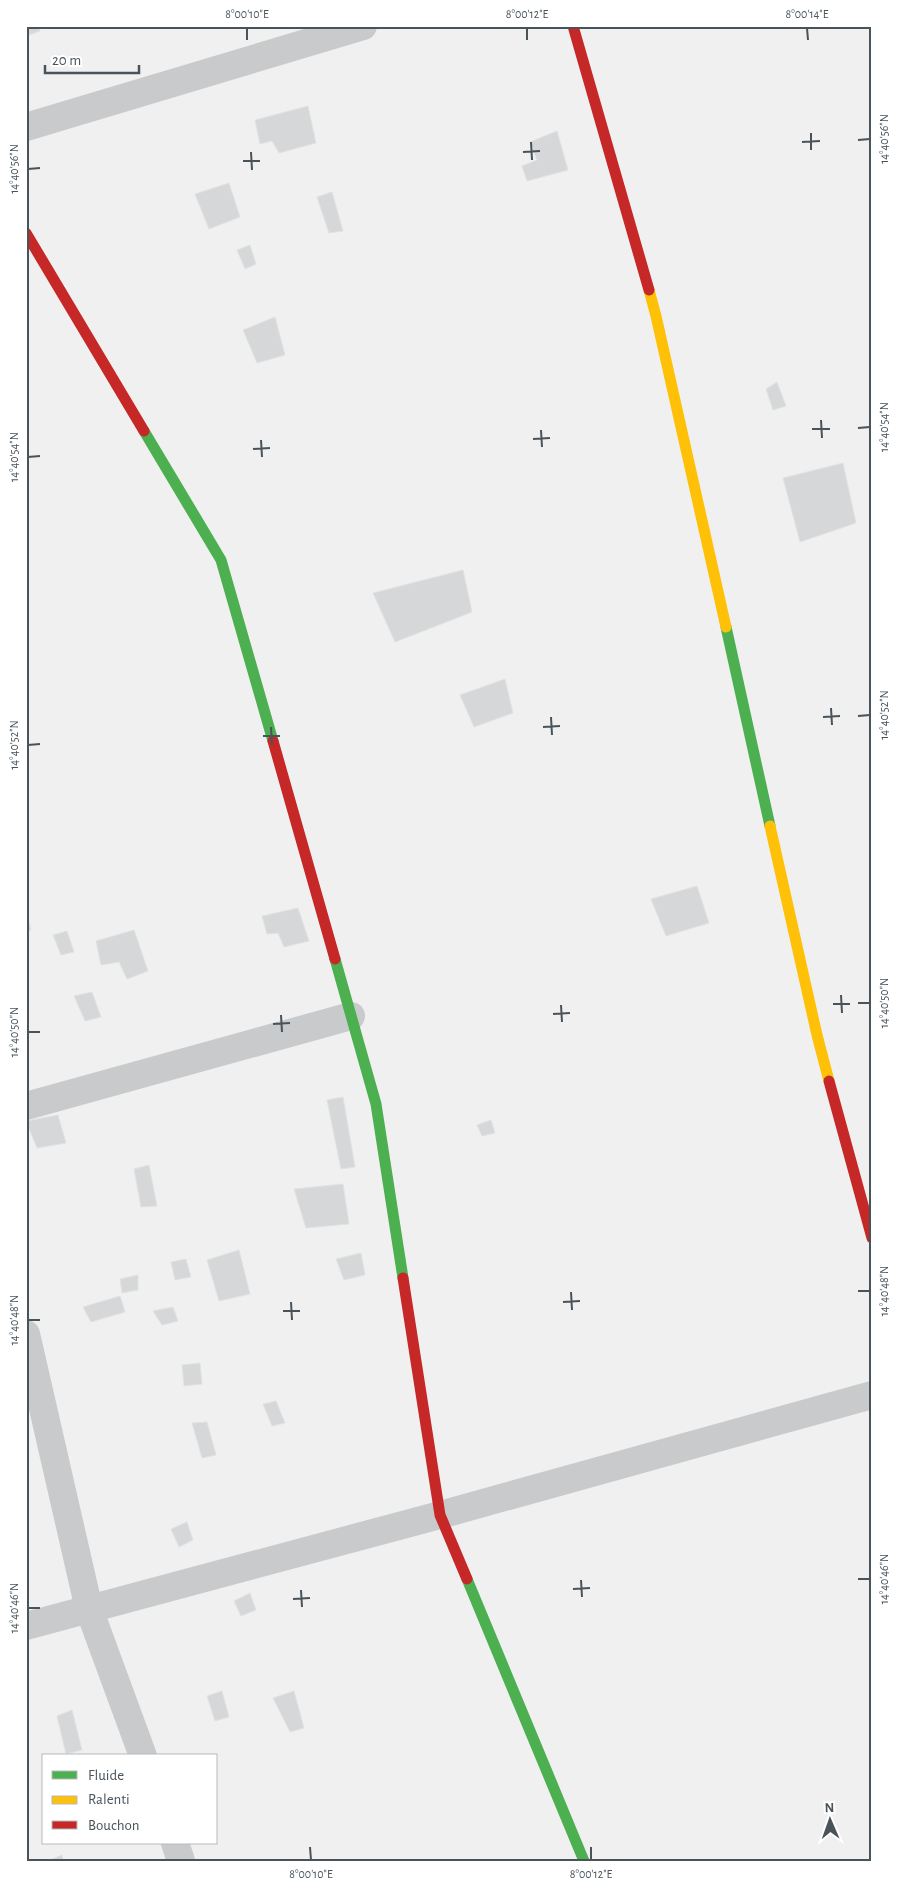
<svg xmlns="http://www.w3.org/2000/svg" width="898" height="1887" viewBox="0 0 898 1887" font-family="'Alegreya Sans',sans-serif">
<rect width="100%" height="100%" fill="#f0f0f0"/>
<g fill="#d6d7d8" stroke="#e1e2e2">
<path d="M26,26h12l2,5 -14,5z"/>
<path d="M308,106l8,37 -37,10 -7,-12 -12,3 -5,-24z"/>
<path d="M557,131l11,39 -41,11 -5,-15 15,-6 -7,-18z"/>
<path d="M229,183l11,34 -31,12 -14,-35z"/>
<path d="M332,192l11,39 -14,2 -12,-36z"/>
<path d="M250,245l6,19 -11,5 -8,-19z"/>
<path d="M275,317l10,38 -28,8 -14,-33z"/>
<path d="M777,382l9,24 -13,4 -7,-21z"/>
<path d="M843,463l13,60 -56,19 -17,-64z"/>
<path d="M463,570l9,42 -77,30 -22,-49z"/>
<path d="M505,679l8,34 -39,14 -14,-32z"/>
<path d="M697,886l12,37 -43,13 -15,-37z"/>
<path d="M298,908l11,33 -25,6 -6,-14 -11,1 -5,-18z"/>
<path d="M27,914l4,16 -5,2v-18z"/>
<path d="M134,930l14,41 -21,8 -8,-17 -18,3 -5,-24z"/>
<path d="M67,931l7,21 -13,3 -8,-20z"/>
<path d="M92,992l9,25 -16,4 -11,-25z"/>
<path d="M343,1097l12,70 -14,2 -14,-69z"/>
<path d="M58,1115l8,28 -29,5 -11,-27z"/>
<path d="M491,1120l4,13 -13,3 -5,-11z"/>
<path d="M149,1165l8,41 -16,1 -7,-38z"/>
<path d="M343,1184l6,40 -43,4 -12,-39z"/>
<path d="M239,1250l11,44 -31,7 -12,-41z"/>
<path d="M361,1253l4,22 -21,5 -8,-21z"/>
<path d="M186,1259l5,18 -16,3 -4,-18z"/>
<path d="M138,1275v15l-16,3 -2,-14z"/>
<path d="M120,1296l5,16 -34,10 -8,-15z"/>
<path d="M173,1307l5,14 -16,4 -9,-14z"/>
<path d="M200,1363l2,21 -18,2 -2,-21z"/>
<path d="M276,1401l9,22 -13,3 -9,-22z"/>
<path d="M207,1422l9,33 -14,3 -10,-35z"/>
<path d="M187,1522l6,18 -14,7 -8,-18z"/>
<path d="M250,1593l6,17 -15,6 -7,-15z"/>
<path d="M222,1691l7,26 -14,4 -8,-25z"/>
<path d="M294,1691l10,37 -14,4 -17,-34z"/>
<path d="M72,1710l10,40 -16,4 -9,-38z"/>
<path d="M62,1855l1,6h-15z"/>
</g>
<g fill="none" stroke-linecap="round" stroke-linejoin="round">
<g stroke="#c8cacb" stroke-width="28">
<path d="M26,127l337,-101"/>
<path d="M26,1106l325,-90"/>
<path d="M26,1334l63,275 54,147"/>
<path d="M26,1626l414,-111 432,-120"/>
<path d="M175,1843l6,18"/>
</g>
<g stroke="#4caf50" stroke-width="11">
<path d="M144,431l77,129 52,181"/>
<path d="M726,627l44,199"/>
<path d="M335,959l41,145 27,174"/>
<path d="M467,1579l117,282"/>
</g>
<g stroke="#ffc107" stroke-width="11">
<path d="M649,290l7,26 70,311"/>
<path d="M770,826l47,209 12,46"/>
</g>
<g stroke="#c62828" stroke-width="11">
<path d="M573,26l76,264"/>
<path d="M26,233l118,198"/>
<path d="M273,741l62,218"/>
<path d="M829,1081l43,157"/>
<path d="M403,1278l37,237 27,64"/>
</g>
</g>
<path fill="none" stroke="#49535a" stroke-width="2" d="M247,28v12M527,28v12M807,28l1,12M811,133v17M858,140l12,-1M531,142l1,18M802,142l18,-1M251,152l1,18M523,152l17,-1M243,161h17M28,169l12,-1M821,420l1,18M858,428l12,-1M812,429h18M541,430l1,17M533,439l17,-1M261,440l1,17M253,449l17,-1M28,457l12,-1M831,708l1,17M858,716l12,-1M551,717l1,18M823,717l17,-1M271,727l1,18M543,727l17,-1M263,736h17M28,745l12,-1M841,995l1,18M858,1003h12M833,1004h17M561,1005l1,17M553,1014l17,-1M281,1015l1,17M273,1024l17,-1M28,1032h12M858,1291h12M571,1292l1,18M291,1302l1,18M563,1302l17,-1M283,1311h17M28,1320h12M858,1579h12M581,1580l1,17M573,1589l17,-1M301,1590l1,17M293,1599l17,-1M28,1608h12M310,1847l1,13M591,1847v13"/>
<rect width="898" height="1887" fill="none" stroke="#ffffff" stroke-width="55"/>
<rect x="42" y="1754" width="175" height="90" fill="#ffffff" stroke="#b6babd"/>
<rect x="52" y="1771" width="25" height="8" fill="#4caf50" stroke="#b6babd"/>
<text x="88" y="1780" font-size="15" fill="#49535a">Fluide</text>
<rect x="52" y="1796" width="25" height="8" fill="#ffc107" stroke="#b6babd"/>
<text x="88" y="1804" font-size="15" fill="#49535a">Ralenti</text>
<rect x="52" y="1821" width="25" height="8" fill="#c62828" stroke="#b6babd"/>
<text x="88" y="1830" font-size="15" fill="#49535a">Bouchon</text>
<g transform="translate(830 1820) rotate(358)" stroke="#ffffff" stroke-width="4" paint-order="stroke">
<path d="M0-4L9 19L0 12L-9 19Z" fill="#49535a"/>
<text y="-8" font-size="14" font-weight="bold" text-anchor="middle" fill="#49535a">N</text>
</g>
<path d="M45 65v8h94v-8" fill="none" stroke="#49535a" stroke-width="2.5"/>
<text x="52" y="65" font-size="15" fill="#49535a" stroke="#ffffff" stroke-width="4" paint-order="stroke">20 m</text>
<rect x="28" y="28" width="842" height="1832" fill="none" stroke="#49535a" stroke-width="2"/>
<g font-size="12" text-anchor="middle" fill="#49535a">
<text x="247" y="18">8°00'10"E</text>
<text x="527" y="18">8°00'12"E</text>
<text x="807" y="18">8°00'14"E</text>
<text transform="translate(884 139) rotate(-90)" y="4">14°40'56"N</text>
<text transform="translate(14 169) rotate(-90)" y="4">14°40'56"N</text>
<text transform="translate(884 427) rotate(-90)" y="4">14°40'54"N</text>
<text transform="translate(14 457) rotate(-90)" y="4">14°40'54"N</text>
<text transform="translate(884 715) rotate(-90)" y="4">14°40'52"N</text>
<text transform="translate(14 745) rotate(-90)" y="4">14°40'52"N</text>
<text transform="translate(884 1003) rotate(-90)" y="4">14°40'50"N</text>
<text transform="translate(14 1032) rotate(-90)" y="4">14°40'50"N</text>
<text transform="translate(884 1291) rotate(-90)" y="4">14°40'48"N</text>
<text transform="translate(14 1320) rotate(-90)" y="4">14°40'48"N</text>
<text transform="translate(884 1579) rotate(-90)" y="4">14°40'46"N</text>
<text transform="translate(14 1608) rotate(-90)" y="4">14°40'46"N</text>
<text x="311" y="1878">8°00'10"E</text>
<text x="591" y="1878">8°00'12"E</text>
</g>
</svg>
